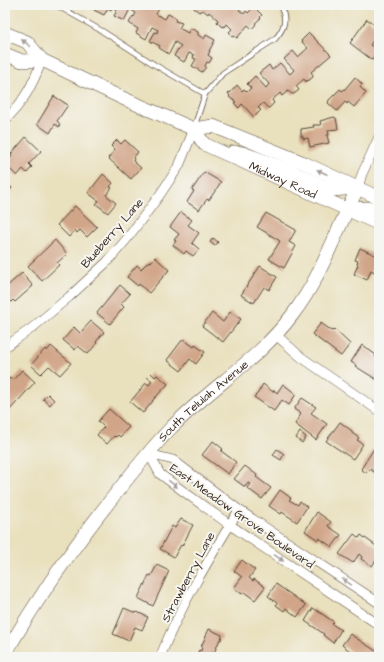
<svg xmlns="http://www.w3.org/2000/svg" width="384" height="662" viewBox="0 0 384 662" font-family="'Architects Daughter',sans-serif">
<rect width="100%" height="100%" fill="#f6f6f2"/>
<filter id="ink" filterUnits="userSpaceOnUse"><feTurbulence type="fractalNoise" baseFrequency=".025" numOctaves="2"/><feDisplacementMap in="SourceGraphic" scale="8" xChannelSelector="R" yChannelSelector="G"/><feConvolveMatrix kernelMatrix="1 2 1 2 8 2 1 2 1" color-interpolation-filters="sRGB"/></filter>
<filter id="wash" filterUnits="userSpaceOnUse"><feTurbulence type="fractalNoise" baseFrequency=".012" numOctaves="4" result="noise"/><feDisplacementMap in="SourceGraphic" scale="16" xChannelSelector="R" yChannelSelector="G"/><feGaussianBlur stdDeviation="0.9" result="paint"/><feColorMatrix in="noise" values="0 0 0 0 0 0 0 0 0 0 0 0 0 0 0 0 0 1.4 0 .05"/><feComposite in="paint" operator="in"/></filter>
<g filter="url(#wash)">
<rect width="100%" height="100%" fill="#e9e0bd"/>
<g id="blocks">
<g fill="#d1a588">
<path d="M95,5h56l8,4 -3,5 9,5 3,-5 8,4 -1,3 7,2 -3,5 9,5 2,-4h2l6,3v3l6,4 2,-4 9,5 -6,11h1l-2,4 4,3 -3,5 -2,-1 -2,4 1,1 -4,5 -10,-6 4,-7 -3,-1 1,-3 -5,-2 -5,9 -10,-6 4,-7 1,1 2,-4 -6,-4 -6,12 -10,-6 1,-2 -10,-5 5,-9 2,1 1,-3 -6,-3 -6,12 -10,-6 2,-4 -9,-6 4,-7 1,1 2,-4 -6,-4 -6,12 -10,-5 3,-6 -5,-3 -1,3 -3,-2 -4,7 -10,-5z"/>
<path d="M195,5h27l4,3 2,-3h16l-5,5 5,4 2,-3 2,2 6,-6 8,8 -2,2 1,1 -6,5 1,1 -4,5 -4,-4 -11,13 -3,-2 -1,1 -2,-1 1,-1 -3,-3 3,-3 -5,-5 -2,3 -2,-1 -1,1 -5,-5 1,-2 -9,-8 -1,2 -5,-4 -4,2 -5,-4z"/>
<path d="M367,19l12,9v8l-2,-1 -7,10 9,6 -7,9 -22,-17z"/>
<path d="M309,33l22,22 -20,17 2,3v2l-5,4 -1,-1 -1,2 -2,-3 -8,7 3,4 -5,4h-2l-4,-3 -6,5 -2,-3 -8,7 2,3 -5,5h-1l-5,-5 -5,5 3,2 -7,7 -12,-13 -3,4 -5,-5 2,-1 -7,-5 1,-1 -2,-3 1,-1 1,1 7,-8 5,6 2,-2 3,3 4,-4 -4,-4 8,-8 11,12 3,-4 -10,-11 10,-8 3,5 8,-7 10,11 4,-4 -10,-11 9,-8 5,6 10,-9 -7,-7z"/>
<path d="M355,77l7,7 -2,3 6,6 -12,14 -6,-5 -1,2 -2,-2 -8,9 -9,-8 1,-3 11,-11 2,2 3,-2z"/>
<path d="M54,96l14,9 -11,16 3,3 -1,3 -4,-3 -5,9 -13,-9z"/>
<path d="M334,117l2,1 2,11 -10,1 1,5h-2l2,8 -19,4 -2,-9 -5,1v-3l-2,1v-8l13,-2 -1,-2h8l-1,-4z"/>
<path d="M26,137l15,14 -12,13 3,3 -5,6 -4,-4 -6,7 -12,-12 7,-8 -1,-2z"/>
<path d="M117,140l4,4 4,-4 13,12 -5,6 1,1 -1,2 8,7 -10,11 -23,-21 7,-8 -4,-4z"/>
<path d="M204,172l17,10 -12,18 -2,-1 -8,11 -12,-8 7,-11 -2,-1z"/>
<path d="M103,174l10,9 -3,4 2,1 -6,7 10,8 -8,10 -12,-9 3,-3 -11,-8z"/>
<path d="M5,182l7,6 -7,8z"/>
<path d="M75,206l22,21 -10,10 -7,-7 -3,3 -2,-3 -6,7 -12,-12z"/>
<path d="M181,212l11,8 -4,5 11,8 -7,10 7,6 -6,7 -7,-5 -2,3 -11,-9 3,-4 -2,-1 5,-6 -9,-7z"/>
<path d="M266,213l30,17 -7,12 7,4 -12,22 -15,-9 11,-18 -23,-14z"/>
<path d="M213,238l5,4 -3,4 -5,-4z"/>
<path d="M55,240l12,14 -10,9 2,2 -17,16 -14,-15z"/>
<path d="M360,248l19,9 -1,17 -7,-4 -4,10 -13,-6 4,-9 -1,-1 1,-3 -3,-1z"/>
<path d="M155,257l14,13 -20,23 -10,-9 -1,2 -11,-9 10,-12 4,4 8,-8 2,1z"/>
<path d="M260,266l17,11 -8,13 -5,-3 -10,16 -13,-8z"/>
<path d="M22,273l11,13 -18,16 -2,-2 -8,8v-20z"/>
<path d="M120,285l10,9 -9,10 3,3 -14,17 -13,-11z"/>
<path d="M230,312l11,7 -18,23 -21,-16 10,-13 11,9z"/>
<path d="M91,321l13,11 -8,10 1,1 -9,11 -10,-8 -3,4 -12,-10 11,-13 6,6z"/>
<path d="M321,323l11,8 2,-2 16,15 -9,12 -29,-22z"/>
<path d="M183,339l11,8 1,-2 10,7 -9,12 -6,-5 -9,12 -14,-11z"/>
<path d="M362,345l14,10 -1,2 4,2v22l-24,-15 1,-1 -5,-3z"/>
<path d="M51,346l20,17 -11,12 -11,-9 -8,8 -10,-9 14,-16 2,2z"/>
<path d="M22,370l13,12 -27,30 -3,-3v-25l5,-6 3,2z"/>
<path d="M151,373l4,4 2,-2 11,9 -16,17h1l-10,12 -13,-11 16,-19 3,2 3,-4 -5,-4z"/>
<path d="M263,384l10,8 1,-2 3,3 6,-9 13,10 -7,11 -7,-5 -8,11 -20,-14 4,-4z"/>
<path d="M48,394l6,6 -4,5 -7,-6z"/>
<path d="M302,398l14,9 -5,6 16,11 -11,16 -21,-16 6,-10 -7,-5z"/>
<path d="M109,409l20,18 -9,10 -2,-2 -2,2 -2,-1 -7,8 -10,-9 7,-8 -6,-6z"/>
<path d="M340,422l12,9v2l7,5 -2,2 6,4 -10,15 -27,-18z"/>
<path d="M300,432l6,5 -4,6 -6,-5z"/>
<path d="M213,441l10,8 -2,2 15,11 -8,12 -26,-19z"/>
<path d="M375,447l4,3v26l-9,-7 -4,4 -5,-4z"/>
<path d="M277,449l7,5 -3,6 -8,-5z"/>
<path d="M245,466l12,9 -1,2 15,11 -9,11 -15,-11 3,-4 -2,-1 -3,4 -11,-8z"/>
<path d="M280,490l11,8 -2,2 9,5 2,-4 7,6 -10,15 -15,-10 -1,2 -12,-8z"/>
<path d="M317,512l14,10 -3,4 13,9 -9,12 -13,-9 -1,2 -13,-9z"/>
<path d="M181,519l12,6 -11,21 -1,-1 -7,12 -14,-8 12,-23 3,2z"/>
<path d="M354,534l5,4 2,-3 18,13v8l-7,10 -11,-7 1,-2 -3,-3 -6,9 -14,-9z"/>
<path d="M242,560l13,10 -6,8 4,3 1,-2 11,8 -10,13 -11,-8 -2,2 -8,-6 8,-11 -8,-6z"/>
<path d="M157,565l12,6 -16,35 -15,-8 11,-23 2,1z"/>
<path d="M276,584l30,21 -9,12 -11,-9 -2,3 -8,-6 1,-2 -9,-7z"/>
<path d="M124,608l12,5 1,-1 11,5 -6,13 -7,-3 -6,14 -16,-7z"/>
<path d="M313,608l21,14 -2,2 9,6 -8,13 -10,-8 1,-1 -19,-13z"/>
<path d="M209,629l13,6 -1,5 -1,-1 -6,14 -1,-1 -2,4 2,1h-17l3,-7 2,1 1,-4h-1z"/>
<path d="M350,634l29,19v4l-27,-1 2,-2 -12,-9z"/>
</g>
</g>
</g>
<g filter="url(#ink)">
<use href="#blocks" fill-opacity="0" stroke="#554536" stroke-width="1"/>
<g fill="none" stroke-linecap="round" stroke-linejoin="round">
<defs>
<g id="lane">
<path d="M56,5l46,26 53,34 50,29"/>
<path d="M194,128l11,-34 18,-21 52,-34c10,-11 13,-21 4,-34"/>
</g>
<g id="street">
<path d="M5,120c19,-18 28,-36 37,-60"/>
<path d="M358,188l4,-14 17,-37"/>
<path d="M276,335l25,22 78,54"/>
<path d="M5,347l27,-19 37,-31 38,-35 19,-22 33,-44 20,-30 15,-37"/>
<path d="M149,454l11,20 23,17 47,34 149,100"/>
<path d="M149,454l24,6 66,50 140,93"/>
<path d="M160,657c21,-52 50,-100 79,-147"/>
</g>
<g id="secondary">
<path id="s1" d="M5,33l22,9 15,18 78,37 74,32 10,15 175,80"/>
<path d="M5,54l17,7 20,-1"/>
<path d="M194,129l19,-3 91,37 75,35"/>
<path d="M233,152l10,1 43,16 46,21 24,-2"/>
<path d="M348,209l22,-1 9,4"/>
<path id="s2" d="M5,654c32,-55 68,-107 108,-157 18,-23 36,-46 56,-67 39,-41 90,-70 124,-116 29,-38 43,-84 65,-126"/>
</g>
</defs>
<use href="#lane" stroke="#554536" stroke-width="6"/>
<use href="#street" stroke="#554536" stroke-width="10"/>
<use href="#secondary" stroke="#554536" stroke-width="14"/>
<use href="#lane" stroke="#fff" stroke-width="4.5"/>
<use href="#street" stroke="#fff" stroke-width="9"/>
<use href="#secondary" stroke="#fff" stroke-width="13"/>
</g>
<defs><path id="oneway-solid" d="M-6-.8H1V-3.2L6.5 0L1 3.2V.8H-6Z"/></defs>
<g fill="#a79f9a">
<use href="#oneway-solid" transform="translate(26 43) rotate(-143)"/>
<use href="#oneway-solid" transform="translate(322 172) rotate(-155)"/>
<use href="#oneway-solid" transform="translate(173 484) rotate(38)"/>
<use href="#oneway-solid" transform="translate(279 558) rotate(34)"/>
<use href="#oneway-solid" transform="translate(347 582) rotate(-146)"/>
</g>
</g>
<g text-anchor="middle" stroke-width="4" stroke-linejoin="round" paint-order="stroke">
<g font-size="12" fill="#3b2a1e" stroke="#f6f6f2">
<text dy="4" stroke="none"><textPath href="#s1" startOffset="319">Midway Road</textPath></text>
<text transform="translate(112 233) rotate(-49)" y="4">Blueberry Lane</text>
<text dy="4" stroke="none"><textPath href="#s2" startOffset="323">South Telulah Avenue</textPath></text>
<text transform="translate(242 516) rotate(35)" y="4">East Meadow Grove Boulevard</text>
<text transform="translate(188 577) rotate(-62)" y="4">Strawberry Lane</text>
</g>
</g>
<rect width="384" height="662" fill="none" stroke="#f6f6f2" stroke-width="20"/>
</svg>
